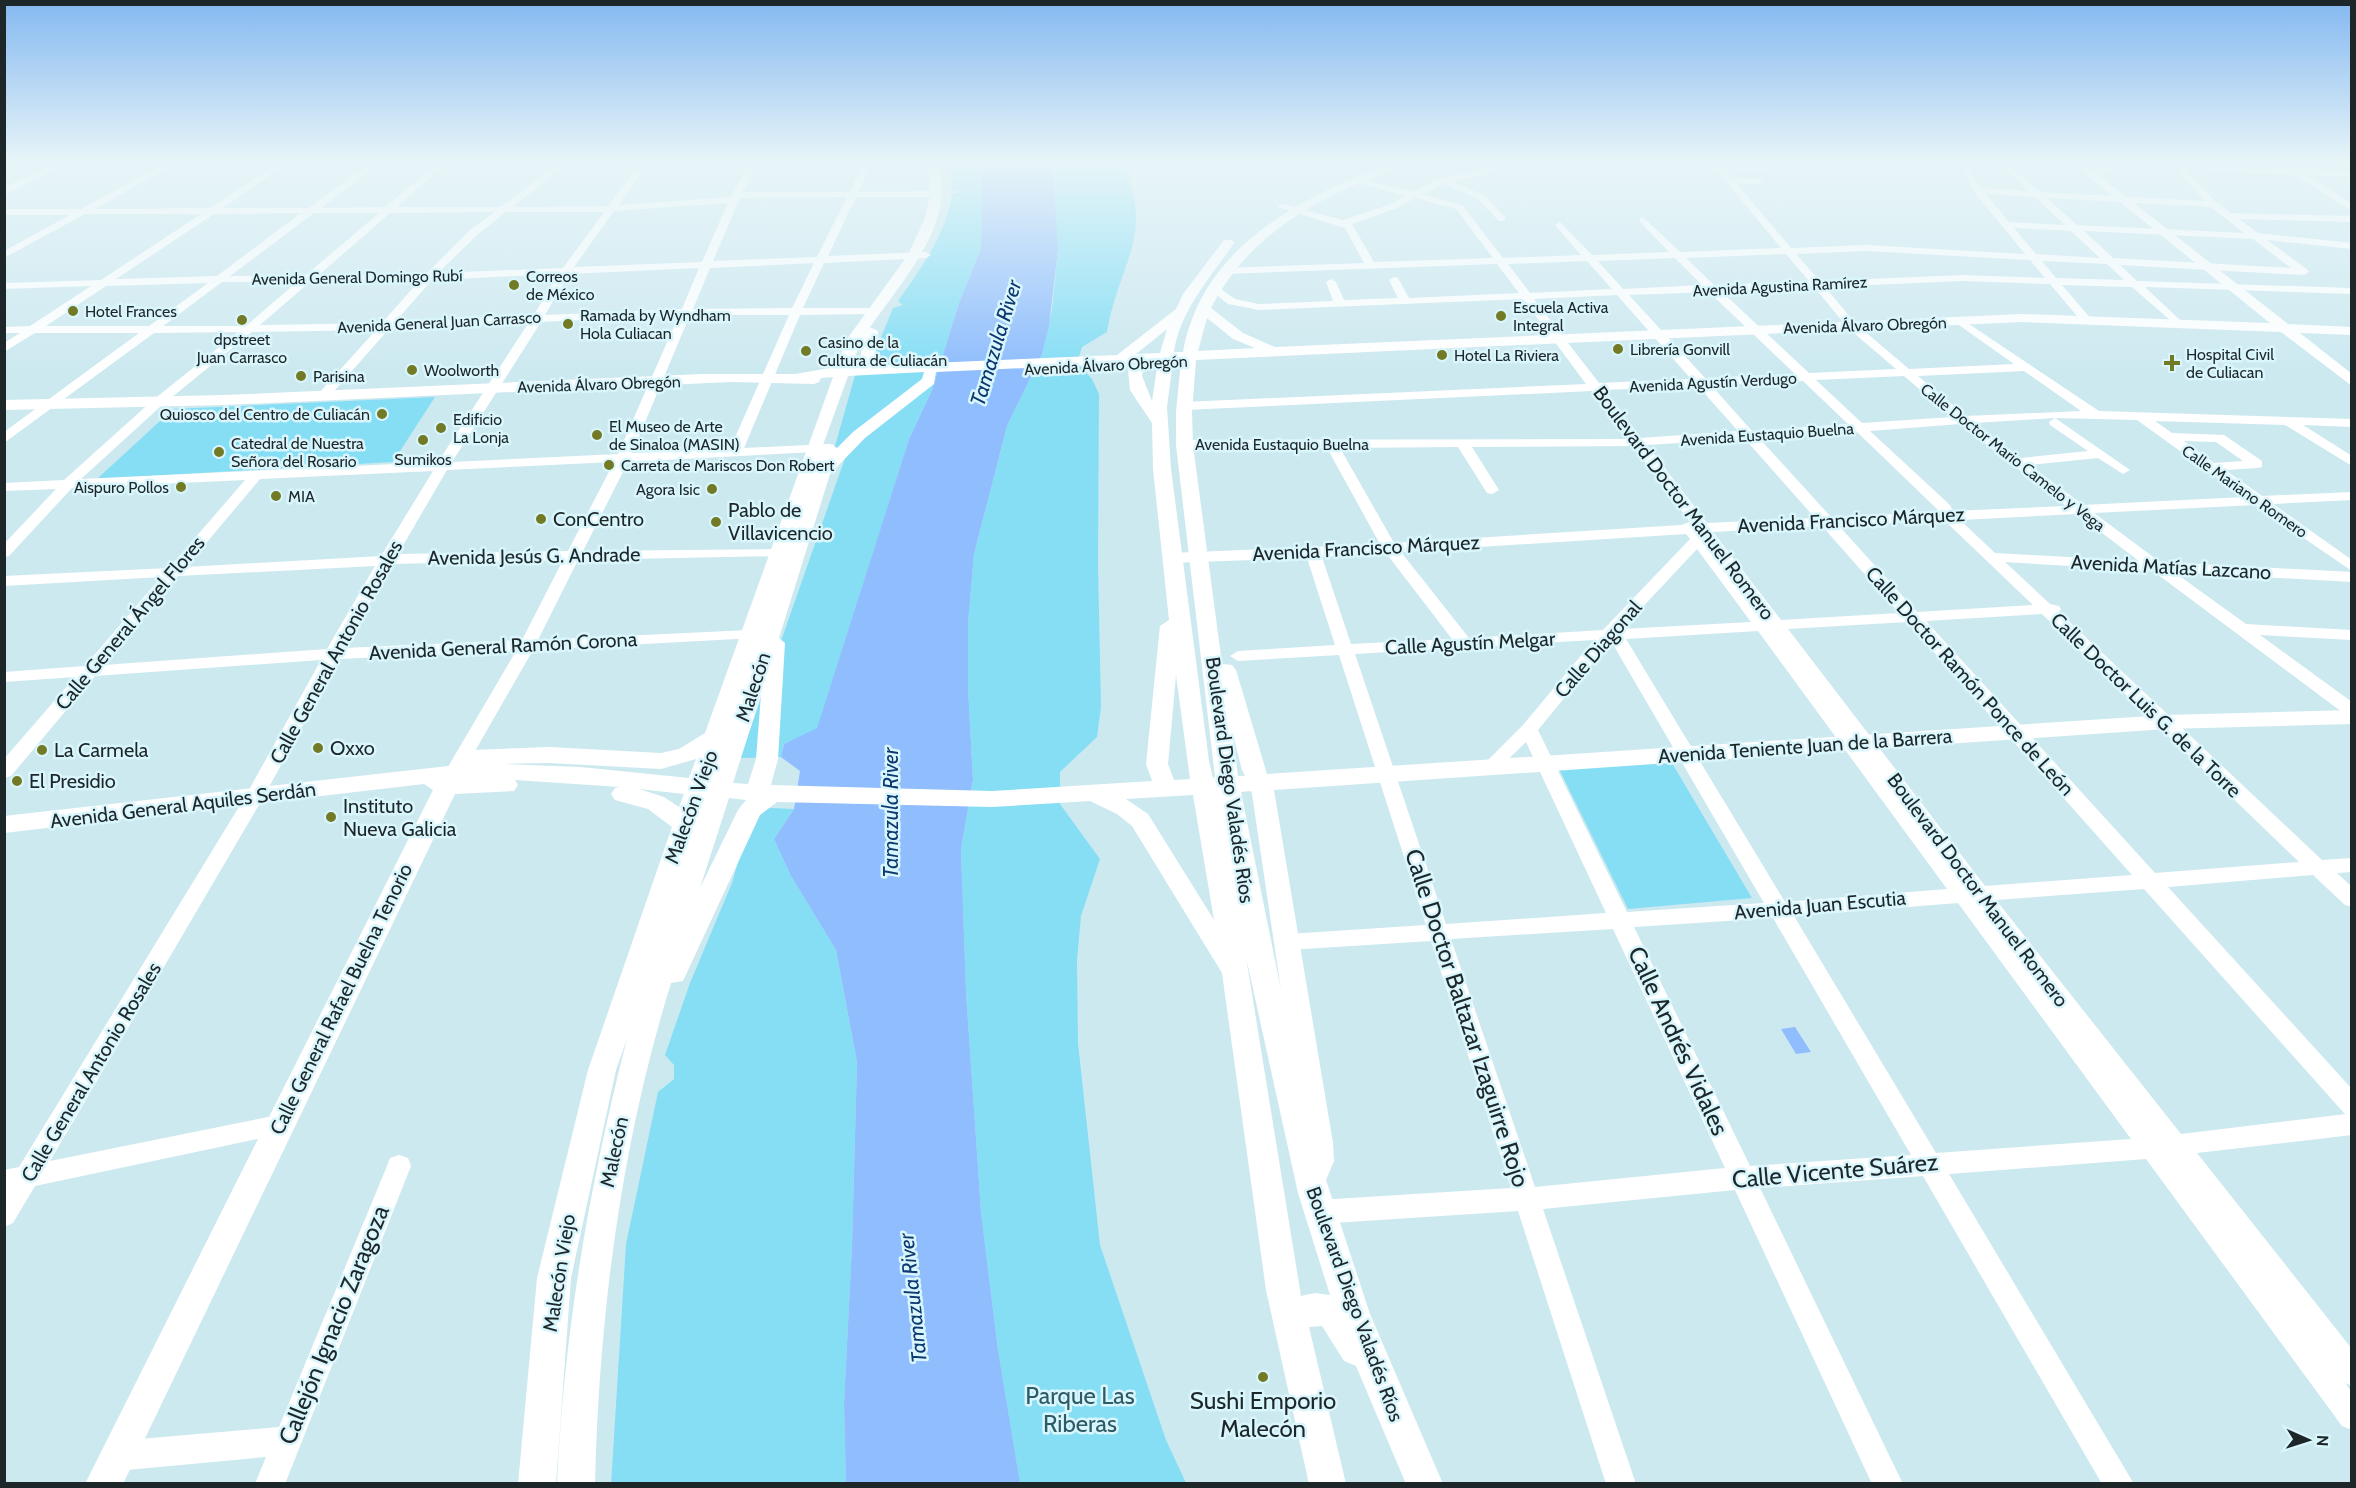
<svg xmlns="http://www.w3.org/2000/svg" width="2356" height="1488" viewBox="0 0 2356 1488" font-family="Cabin,sans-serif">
<rect width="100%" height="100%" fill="#cde9f0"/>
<g fill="#86def5">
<path d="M957,161h21l4,11 -1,77 -22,54 -27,87 -23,49 -92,290 -33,15 -3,13 -41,1 105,-300 -10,-12 24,-85 14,-4 20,-49 10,-3 -5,-4c23,-33 48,-66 54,-107l8,-2 -8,-2 -3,-28z"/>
<path d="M1053,161h68c36,73 -3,103 -14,171l-25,15 -5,16 15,16 7,15 -1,170 3,143 -4,30 -37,35v32l40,55 -19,57 -4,44 1,83 22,202 66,195 20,43 -166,1 -22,-134 -17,-138 -15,-220 -5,-143 12,-69 -5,-92v-65l6,-69 33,-128 35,-72 10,-45 6,-59z"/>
<path d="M435,397l-42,65 -296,17 76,-70z"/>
<path d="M1669,758l83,140 -124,11 -70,-142z"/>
<path d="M754,807l40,2 -20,30 17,37 45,74 21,112 -5,184 -8,158 2,79 -235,1 15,-240 32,-152 16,-13v-14l-9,-10 25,-72 42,-100z"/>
</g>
<g fill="#8fbdfd">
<path d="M978,161h75l5,89 -9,75 -7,29 -35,72 -33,128 -6,69v65l5,92 -12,69 5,143 15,220 17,138 22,133h-174l-2,-79 8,-158 5,-184 -21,-112 -45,-74 -17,-37 20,-30 6,-38 -19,-14 3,-13 33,-16 92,-289 23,-49 27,-87 22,-54 1,-77z"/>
<path d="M1795,1027l16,25 -15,2 -15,-25z"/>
</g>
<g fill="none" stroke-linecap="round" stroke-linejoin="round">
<g fill="#fff" fill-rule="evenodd">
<path d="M169,161h10l-84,48 115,-1 72,-47h9l-68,47h86l64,-47h9l-61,47 64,-1 55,-46h9l-52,46h104l60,-46h9l-57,46 95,-1 34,-45h8l-31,44 112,-8 20,-36h8l-16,31h107l14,-31h8l-13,31 77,-1 5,3 -5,3h-80l-28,59 98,-4 5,3 -5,3 -102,5 -21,45h69l6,3 -6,3 -72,1 -56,133 85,-4 5,1v6l-206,11 -45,89 194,-2 7,4 -2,3 -204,4 -40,80 211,-10 6,2 2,3 -2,3 -222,12 -70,122 -2,4h-14l-2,-4 71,-121 -177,8 -76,139 -213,363 228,-46 8,4 4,7 -4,7 -251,53 -22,37 -9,4v-57l15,-3 226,-370 76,-137 -226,16 -84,100 -7,2v-19l71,-82 -71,5v-10l81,-6 76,-89 -157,9v-10l165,-8 76,-88 -173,8 -63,68 -5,1v-13l52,-55 -52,2v-8l60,-3 89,-80 85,-68 -84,1 -150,110v-11l135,-99h-104l-31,19v-9l16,-10h-16v-6l26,-1 61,-40 -87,3v-6l97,-3 100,-66h-116l-81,44v-7l66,-36h-66v-6h77zM847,197l-30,60 -104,4 27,-63zM728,203l-26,59 -128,5 40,-56zM494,212l-25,19 -43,43 -107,1 71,-62zM506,212h98l-41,56 -125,5 39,-38zM301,213l-84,63 -101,3 98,-65zM314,213h65l-73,62 -76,1zM814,263l-22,45 -99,1 17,-41zM699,268l-17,41 -137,6 24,-41zM558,274l-24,41 -139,7 37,-42zM420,280l-38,43 -122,2 51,-44zM298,281l-52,45h-83l59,-44zM208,283l-59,43h-103l60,-40zM679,315l-61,139 -166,8 89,-140zM690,315h99l-59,134 -98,4zM529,322l-91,140 -357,17 80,-73 91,-74 124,-2 -57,63v6h8l62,-70zM614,462l-46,89 -170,3 49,-84zM433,471l-52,85 -195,11 74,-88zM563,560l-41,80 -178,8 48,-84zM375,566l-48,83 -223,16 74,-89z"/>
<path d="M1448,161c14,0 26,5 39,6 9,0 18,-7 28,-6l-27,13 -35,8 31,13 21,22v4h-6l-21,-22 -35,-15 -21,10 40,11 41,53 78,-3 -26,-30 5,-3 32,33 77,-3 -29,-30v-4l3,-1 37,35 101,-4 -72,-87h8l4,3 40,1 -3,-4h8l4,5 -7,5 -38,-1 7,8 30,1 2,2 -5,3h-22l54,64 75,-3 159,9 -50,-61 -15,-27 4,-3 4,3 13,22 48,3 -24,-22 -1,-2 4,-3 32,28 165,9 -30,-34 -1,-2 4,-3 38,40 15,11 121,3v6l-113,-3 19,14 94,10v6l-85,-9 41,30 1,2 -5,3 -184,-10 17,16 215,7v6l-207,-7 36,34 2,2 -6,3 -45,-39 -70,-2 30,35 -6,3 -4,-1 -32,-38 -88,-3 -137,6 31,37 53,45 105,-5 -58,-41v-4l4,-1 139,93 253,8v8l-49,-2 49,31v10l-67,-41 -130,-4 17,12 52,2 38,26v6l-5,1 -32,2 37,26 90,-4v8l-79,4 79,56v11l-97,-66 -161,8 66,49 192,10v10l-178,-10 72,52 106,6v10l-92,-5 92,67v14l-6,-1 -193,-144 -148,-9 45,42 9,2 2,3 -2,3 263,248 30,-2v14l-15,1 15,14v20l-7,-2 -32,-30 -145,12 184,202v46l-155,18 155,196v37l-7,-3 7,9v38l-10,-4 -196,-267 -197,15 185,310h-32l-179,-308 -163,12 143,296h-31l-137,-294 -192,19 93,275h-30l-88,-273 -200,13 -9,-4 -4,-8 4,-8 9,-4 193,-12 -80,-247 -143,9 -7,-2 -4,-6 4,-6 7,-2 138,-9 -87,-270 -101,6 -8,-5 8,-5 97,-6 -28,-87 -136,5 -8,-5 8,-5 209,-9 -53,-96h-144l-7,-4 7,-4 445,-1 -36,-48 -408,19 -6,-4 6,-4 402,-18 -63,-85 -264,11 -31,-6 -19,-15 9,-2 17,12 24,5 74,-3 -7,-19 5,-3 5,3 8,18 54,-2 -9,-18 5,-3 4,1 11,20 110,-5 -22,-29 -273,10 -5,-3 5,-3 140,-5 -19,-35 -68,-21 5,-3 61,16 48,-16 15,-8 -51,-14v-4l58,14 22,-12 45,-10zM1986,194l49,3 30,28 -56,-3zM1415,198l41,11 37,49 -119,4 -22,-38 45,-16zM2047,198l164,9 33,26 -167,-8zM2014,228l57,3 29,27 -64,-4zM2084,231l169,8 38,29 -178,-10zM1866,251l164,9 15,18 -83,-3 -142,6 -24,-27zM1786,254l23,27 -95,4 -28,-27zM1675,258l27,27 -79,4 -25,-28zM1587,261l25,28 -82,4 -22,-29zM2042,261l65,3 17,16 -68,-2zM1814,287l34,41 48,41 -87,4 -88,-82zM1709,292l86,82 -90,4 -76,-83zM1617,295l74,84 -92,4 -65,-84zM2024,371l57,40 -115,5 -48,-40zM1904,376l48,41 -90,6 -46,-43zM1803,381l45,43 -96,7 -41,-46zM1698,386l40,45 -97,7 -36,-48zM2055,418l82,2 107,77 -161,8 -53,-40 68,-7 25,16 7,-4zM2055,418l-6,4 1,3 38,26 -67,7 -46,-35zM1960,424l106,82 -113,5 -3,-6 -80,-74zM1856,431l82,79 1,2 -108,5 -72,-79zM1745,439l70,79 -108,5 -60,-78zM2184,441l32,1 27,19 -29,2zM1633,446l57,76 -9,3 -287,18 -54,-95 118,-1 29,46 5,1 7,-4 -27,-43zM2077,514l62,47 -144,-8 -35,-33zM1944,520l89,85 -116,7 -78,-86zM1822,526l77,87 -118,7 -68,-88zM1686,534l4,5 -87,91 -134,8 -68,-86zM1697,549l54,73 -129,7zM1386,553l66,86 -101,5 -29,-87zM2042,614l257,248 -144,11 -229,-252zM1907,622l225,253 -147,11 -197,-257zM1758,631l189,258 -162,13 -159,-263zM1594,640l-71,85 -43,43 3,4h12l31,-30 80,171 -160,11 -91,-270zM1611,641l153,262 -137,9 -89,-182zM2144,889l200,224 2,1 -165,20 -185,-234zM1958,903l173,236 -195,14 -142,-237zM1773,918l138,237 -161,11 -116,-239zM1613,929l112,239 -190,19 -84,-248z"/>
<path d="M2283,164h6l63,40v7l-69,-43z"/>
<path d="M399,1155l9,3 3,8 -126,318h-30l11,-27 -150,14 -10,-5 -5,-10 5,-10 10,-5 163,-14 108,-261 3,-8z"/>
</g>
<g fill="#fff" fill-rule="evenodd">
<path d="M59,161h13l-68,34v-8z"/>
<path d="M928,161h10c2,11 4,22 4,32 -2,47 -46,97 -72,134l8,4 -3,28 9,6 233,-10 59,-46 7,-15 41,-54h8l2,3c-23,34 -54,67 -60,109h9c20,-108 118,-153 209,-191h14c-13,13 -41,19 -58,27 -59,27 -107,62 -137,120l32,25 32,14 747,-33 248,9 -201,-162h11l14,10 13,-10h65l180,10v6l-106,-4 -114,-9 -22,3 -9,10 187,147 64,3v8l-52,-2 52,41v12l-71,-54 -259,-10 -826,38 -4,52 1,33 29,219 10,1 4,5 31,104 899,-59 186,-5v14l-186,5 -892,61 59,353 1,18 -8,19 44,134 73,170h-37l-50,-118 -12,-5 -22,-35 -13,1 37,157h-37l-43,-194 -44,-317 -90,-147 -15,-12 -27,-13 -98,6 -215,-5 -17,13 -77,166 -12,2c-50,161 -72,332 -76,501h-38c7,-152 32,-298 70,-445l-11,31 -45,208 -15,206h-38l19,-206 51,-208 84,-243 -24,-18 -33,-9 -4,-6 4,-6 5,-1 -105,-7 3,5 -4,6 -59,3 -332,690h-38l348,-694 -9,-6 -420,49v-17l462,-52 -4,-6 3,-5 8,-3 76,-3 112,6 18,-4 26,-16 128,-356 -12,1 -2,4 -5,2 -83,-2 -506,23 -221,5v-10l221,-5 478,-21h92l41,-7 11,-28 61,-84 17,-37 5,-24zM1207,318l26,21 22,9 -57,3zM1167,329l-7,24 -24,1zM863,337l-3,24 5,5 -14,1zM1173,361h8l-5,51v33l39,332 -2,1 -4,-17 -38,-292 -4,-62zM1156,362h2l-6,39 -10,-25 1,-5 11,-5zM1138,363l-10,6 2,21 22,33 1,46 16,151 -9,6 -14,138 6,17 -160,10 -221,-6 7,-26 7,-116 -6,-5 51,-164 35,-36 69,-54 2,-12zM924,372l-2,7 -69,53 -16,16 -8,-4 -6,1 25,-69zM1176,675l14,104 -16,1 -6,-16zM761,695l-5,64 -8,25 -15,-1zM1232,731l10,39 3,6h-7zM696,759l-7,19 -109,-11 -79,-3 48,-1 112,6zM639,789l45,5 -5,13 -15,-10zM1251,791l1,3 29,196 -40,-198zM1193,795l21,125 -66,-106 -22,-15zM729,798l17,2 -8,10 -38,78zM1246,957l52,236 32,102 -15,-2 -14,3z"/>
</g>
</g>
<linearGradient id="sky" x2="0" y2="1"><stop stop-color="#84b8f0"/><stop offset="0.44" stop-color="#e8f5f8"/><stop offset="1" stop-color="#e8f5f8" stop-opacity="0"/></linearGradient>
<rect width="2356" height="369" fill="url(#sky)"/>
<g fill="#727a25" stroke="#daf6fd" stroke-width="2">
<circle cx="514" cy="285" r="6"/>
<circle cx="73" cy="311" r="6"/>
<circle cx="1501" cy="316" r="6"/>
<circle cx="242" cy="320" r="6"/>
<circle cx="568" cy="324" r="6"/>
<circle cx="1618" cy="349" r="6"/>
<circle cx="806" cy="351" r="6"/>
<circle cx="1442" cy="355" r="6"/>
<path d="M2169 354h6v6h6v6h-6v6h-6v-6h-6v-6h6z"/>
<circle cx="412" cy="370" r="6"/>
<circle cx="301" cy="376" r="6"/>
<circle cx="382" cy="414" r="6"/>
<circle cx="441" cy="428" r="6"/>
<circle cx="597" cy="435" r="6"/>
<circle cx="423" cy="440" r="6"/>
<circle cx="219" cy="452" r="6"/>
<circle cx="609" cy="465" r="6"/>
<circle cx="181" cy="487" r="6"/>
<circle cx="712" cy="489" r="6"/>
<circle cx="276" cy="496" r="6"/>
<circle cx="541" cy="519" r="6"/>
<circle cx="716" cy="522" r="6"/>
<circle cx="318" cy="748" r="6"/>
<circle cx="42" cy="750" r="6"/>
<circle cx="17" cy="781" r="6"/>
<circle cx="331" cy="817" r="6"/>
<circle cx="1263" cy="1377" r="6"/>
</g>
<g text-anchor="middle" stroke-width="5" stroke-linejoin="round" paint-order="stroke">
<g font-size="16" fill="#1d272a" stroke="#daf6fd" text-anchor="start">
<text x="526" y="282">Correos<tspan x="526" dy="18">de México</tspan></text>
<text x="1513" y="313">Escuela Activa<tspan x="1513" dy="18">Integral</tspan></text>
<text x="85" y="317">Hotel Frances</text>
<text x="580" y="321">Ramada by Wyndham<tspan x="580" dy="18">Hola Culiacan</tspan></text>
<text x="242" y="345" text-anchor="middle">dpstreet<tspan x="242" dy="18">Juan Carrasco</tspan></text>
<text x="818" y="348">Casino de la<tspan x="818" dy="18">Cultura de Culiacán</tspan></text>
<text x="1630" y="355">Librería Gonvill</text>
<text x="2186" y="360">Hospital Civil<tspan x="2186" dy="18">de Culiacan</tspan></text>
<text x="1454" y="361">Hotel La Riviera</text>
<text x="424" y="376">Woolworth</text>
<text x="313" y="382">Parisina</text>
<text x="370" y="420" text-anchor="end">Quiosco del Centro de Culiacán</text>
<text x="453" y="425">Edificio<tspan x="453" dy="18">La Lonja</tspan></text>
<text x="609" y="432">El Museo de Arte<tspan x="609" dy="18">de Sinaloa (MASIN)</tspan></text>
<text x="231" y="449">Catedral de Nuestra<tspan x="231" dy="18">Señora del Rosario</tspan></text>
<text x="423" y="465" text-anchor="middle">Sumikos</text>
<text x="621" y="471">Carreta de Mariscos Don Robert</text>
<text x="169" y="493" text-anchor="end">Aispuro Pollos</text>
<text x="700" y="495" text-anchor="end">Agora Isic</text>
<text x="288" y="502">MIA</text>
</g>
<g font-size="16" fill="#1d272a" stroke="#daf6fd">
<text transform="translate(357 277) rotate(-1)" y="6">Avenida General Domingo Rubí</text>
<text transform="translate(1780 286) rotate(-3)" y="6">Avenida Agustina Ramírez</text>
<text transform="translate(439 322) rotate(-3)" y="6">Avenida General Juan Carrasco</text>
<text transform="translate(1865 325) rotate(-2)" y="6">Avenida Álvaro Obregón</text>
<text transform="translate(1106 365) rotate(-3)" y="6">Avenida Álvaro Obregón</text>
<text transform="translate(1713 382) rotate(-3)" y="6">Avenida Agustín Verdugo</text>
<text transform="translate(599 384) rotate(-2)" y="6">Avenida Álvaro Obregón</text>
<text transform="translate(1767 434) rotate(-4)" y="6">Avenida Eustaquio Buelna</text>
<text x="1282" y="450">Avenida Eustaquio Buelna</text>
<text transform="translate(2013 457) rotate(38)" y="6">Calle Doctor Mario Camelo y Vega</text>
<text transform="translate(2245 491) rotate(35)" y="6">Calle Mariano Romero</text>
</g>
<g font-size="20" fill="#1d272a" stroke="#daf6fd">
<text transform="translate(1684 503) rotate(53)" y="7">Boulevard Doctor Manuel Romero</text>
<text transform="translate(1851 520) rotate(-3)" y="7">Avenida Francisco Márquez</text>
<text transform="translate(1366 548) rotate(-3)" y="7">Avenida Francisco Márquez</text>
<text transform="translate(534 556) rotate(-1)" y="7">Avenida Jesús G. Andrade</text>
<text transform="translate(2171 567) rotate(3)" y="7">Avenida Matías Lazcano</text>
<text transform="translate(130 623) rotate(-50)" y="7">Calle General Ángel Flores</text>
<text transform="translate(1470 643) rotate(-3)" y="7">Calle Agustín Melgar</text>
<text transform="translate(503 646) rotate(-3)" y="7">Avenida General Ramón Corona</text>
<text transform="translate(1598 649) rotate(-49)" y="7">Calle Diagonal</text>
<text transform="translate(336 652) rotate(-61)" y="7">Calle General Antonio Rosales</text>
<text transform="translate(1970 681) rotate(48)" y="7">Calle Doctor Ramón Ponce de León</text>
<text transform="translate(753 687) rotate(-72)" y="7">Malecón</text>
<text transform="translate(2146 705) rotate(44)" y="7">Calle Doctor Luis G. de la Torre</text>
<text transform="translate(1805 746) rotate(-4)" y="7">Avenida Teniente Juan de la Barrera</text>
<text transform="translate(1230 780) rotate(82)" y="7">Boulevard Diego Valadés Ríos</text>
<text transform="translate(183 805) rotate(-7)" y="7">Avenida General Aquiles Serdán</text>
<text transform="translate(691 807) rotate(-70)" y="7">Malecón Viejo</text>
<text transform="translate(1978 890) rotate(53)" y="7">Boulevard Doctor Manuel Romero</text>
<text transform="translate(1820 905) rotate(-5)" y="7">Avenida Juan Escutia</text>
<text transform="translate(341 999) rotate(-64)" y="7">Calle General Rafael Buelna Tenorio</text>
<text transform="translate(91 1072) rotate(-59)" y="7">Calle General Antonio Rosales</text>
<text transform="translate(614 1152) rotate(-78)" y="7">Malecón</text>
<text transform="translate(559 1273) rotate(-81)" y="7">Malecón Viejo</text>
<text transform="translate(1355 1304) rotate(70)" y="7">Boulevard Diego Valadés Ríos</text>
</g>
<g font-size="20" fill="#1d272a" stroke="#daf6fd" text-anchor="start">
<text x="728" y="517">Pablo de<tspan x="728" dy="23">Villavicencio</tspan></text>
<text x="553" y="526">ConCentro</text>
<text x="330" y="755">Oxxo</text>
<text x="54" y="757">La Carmela</text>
<text x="29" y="788">El Presidio</text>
<text x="343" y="813">Instituto<tspan x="343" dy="23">Nueva Galicia</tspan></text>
</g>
<g font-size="21" font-style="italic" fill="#0d3971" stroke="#daf6fd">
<text transform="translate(996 343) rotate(-73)" y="7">Tamazula River</text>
<text transform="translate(891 813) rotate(-90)" y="7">Tamazula River</text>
<text transform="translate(913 1298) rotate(-96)" y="7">Tamazula River</text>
</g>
<g font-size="24" fill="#1d272a" stroke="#daf6fd">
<text transform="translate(1467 1018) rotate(72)" y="8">Calle Doctor Baltazar Izaguirre Rojo</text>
<text transform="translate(1678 1041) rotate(65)" y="8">Calle Andrés Vidales</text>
<text transform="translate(1835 1171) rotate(-5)" y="8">Calle Vicente Suárez</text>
<text transform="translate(334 1325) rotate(-68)" y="8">Callejón Ignacio Zaragoza</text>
</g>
<g font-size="24" fill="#2d5b66" stroke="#daf6fd">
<text x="1080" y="1404">Parque Las<tspan x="1080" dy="28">Riberas</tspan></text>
</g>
<g font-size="24" fill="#1d272a" stroke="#daf6fd">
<text x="1263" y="1409">Sushi Emporio<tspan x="1263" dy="28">Malecón</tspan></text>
</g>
</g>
<rect width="2356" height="1488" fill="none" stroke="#1d272a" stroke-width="12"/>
<g transform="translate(2308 1440) rotate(93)" stroke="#daf6fd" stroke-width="4.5" paint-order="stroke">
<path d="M0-4.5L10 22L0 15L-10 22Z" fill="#1d272a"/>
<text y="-9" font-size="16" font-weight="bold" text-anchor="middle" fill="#1d272a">N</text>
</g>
</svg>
